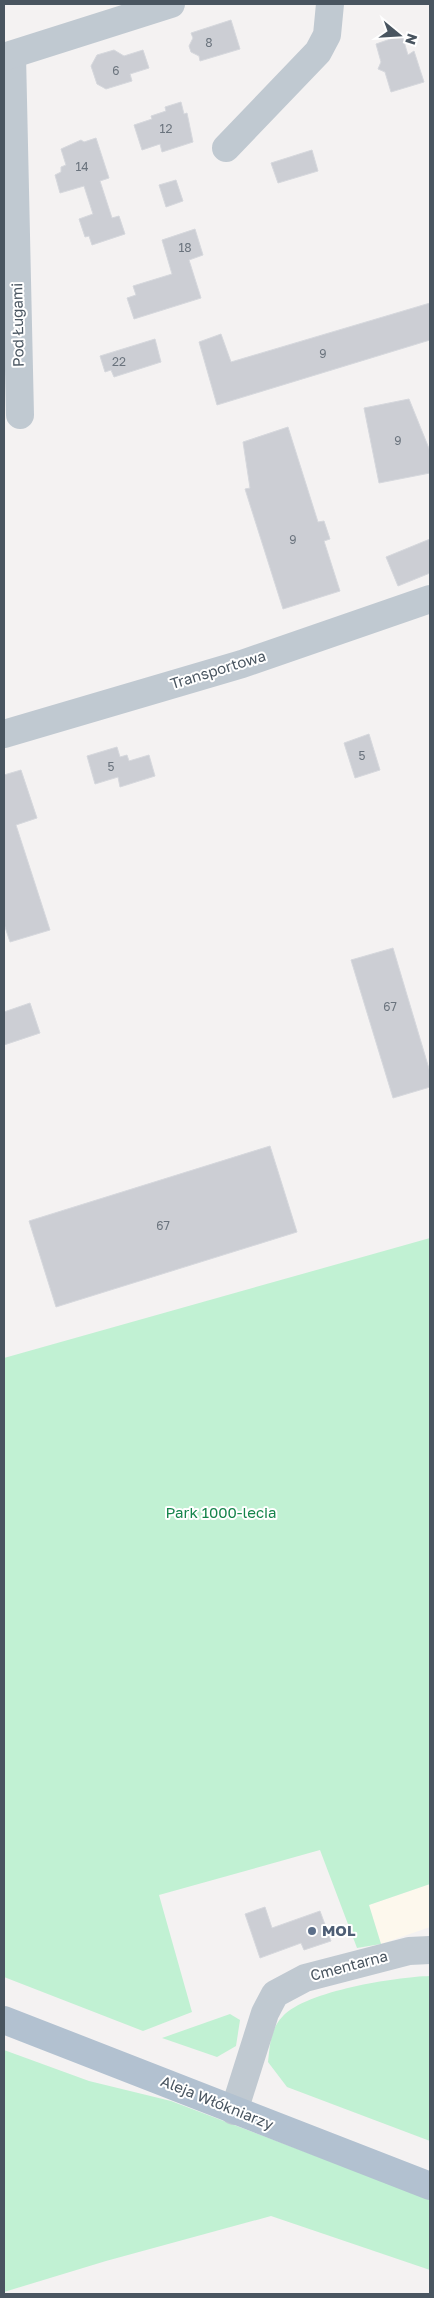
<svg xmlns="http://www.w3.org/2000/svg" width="434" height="2298" viewBox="0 0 434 2298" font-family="'Golos Text',sans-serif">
<rect width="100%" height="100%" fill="#f4f2f2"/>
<path fill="#fdf8ed" d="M430,1884v43l-49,17 -12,-39z"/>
<g fill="#c1f1d3">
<path d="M430,1238v646l-61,21 12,39 -24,4 -37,-98 -161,45 33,117 -49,19 -139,-54v-619z"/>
<path d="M430,1976v165l-143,-54 -19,-25c2,-17 2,-33 15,-46 24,-25 112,-39 147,-40z"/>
<path d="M230,2014l10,6 -4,26 -19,11 -55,-19z"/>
<path d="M4,2050l85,31 82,20 259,98v71l-159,-54 -165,45 -102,31z"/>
</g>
<g fill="#ccced4" stroke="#d6d8dd">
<path d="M231,20l9,29 -40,12 -1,-5 -8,-4 -2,-6 4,-8 -2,-5z"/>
<path d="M402,35l6,20 6,-4 10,31 -33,10 -6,-20 -7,-3 3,-7 -5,-18z"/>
<path d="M114,50l10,6 19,-6 6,18 -19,6 2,7 -26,8 -9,-5 -6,-18 6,-11z"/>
<path d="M181,102l3,12 3,-1 6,29 -31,10 -2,-8 -18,6 -8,-25 18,-6 -1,-3 15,-5 -1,-4z"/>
<path d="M96,138l13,40 -9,3 12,37 7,-2 6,18 -33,11 -3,-9 -4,1 -6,-18 14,-5 -9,-28 -24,7 -5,-18 6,-3v-5l5,-2 -5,-16 20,-9 3,2z"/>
<path d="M312,150l6,21 -40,12 -7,-20z"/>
<path d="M176,180l7,21 -17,6 -7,-22z"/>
<path d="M195,229l8,26 -14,5 12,38 -67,21 -7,-21 9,-3 -3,-9 39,-12 -10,-34z"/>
<path d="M430,303v37l-213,65 -18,-63 22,-8 10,28z"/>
<path d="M155,339l6,23 -47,15 -3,-7 -6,2 -5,-16z"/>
<path d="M409,399l21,52v22l-51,10 -15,-75z"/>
<path d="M288,427l30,95 6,-1 6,18 -6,2 16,50 -57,18 -38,-120 5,-1 -7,-46z"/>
<path d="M430,539v34l-32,13 -12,-29z"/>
<path d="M369,734l11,36 -25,8 -11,-35z"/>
<path d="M117,747l3,10 7,-2 2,6 20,-6 6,21 -35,11 -2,-10 -23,7 -8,-28z"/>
<path d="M21,770l16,48 -21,7 34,105 -40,12 -6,-18v-149z"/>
<path d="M393,948l37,124v15l-37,11 -42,-138z"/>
<path d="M30,1003l10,30 -36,12v-33z"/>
<path d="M270,1146l27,86 -241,75 -27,-86z"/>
<path d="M265,1907l7,21 48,-17 11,30 -27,9 -3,-7 -41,15 -15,-44z"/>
</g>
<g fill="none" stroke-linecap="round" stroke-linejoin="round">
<g stroke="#c0c9d1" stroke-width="28">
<path d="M12,55l8,360"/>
<path d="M4,57l167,-53"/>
<path d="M226,148l92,-96 9,-17 3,-31"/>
<path d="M4,734l238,-70 188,-65"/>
<path d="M234,2111l31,-98 10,-19 30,-16 104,-27 21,-1"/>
</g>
<path stroke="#b2c1d0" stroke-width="28" d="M4,2020l426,166"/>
</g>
<circle fill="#5c6f8a" stroke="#fff" stroke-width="2" cx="312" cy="1931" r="5"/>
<g text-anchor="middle" stroke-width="4" stroke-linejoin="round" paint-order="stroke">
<g font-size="12" fill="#6a737d">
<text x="209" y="47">8</text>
<text x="116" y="75">6</text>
<text x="166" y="133">12</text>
<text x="82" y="171">14</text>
<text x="185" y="252">18</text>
<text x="323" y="358">9</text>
<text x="119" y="366">22</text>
<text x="398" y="445">9</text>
<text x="293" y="544">9</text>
<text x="362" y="760">5</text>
<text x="111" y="771">5</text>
<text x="390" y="1011">67</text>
<text x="163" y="1230">67</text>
</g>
<g font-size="15" fill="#495560" stroke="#fff">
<text transform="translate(18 325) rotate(-91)" y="5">Pod Ługami</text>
<text transform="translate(218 670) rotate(-17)" y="5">Transportowa</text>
<text transform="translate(349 1966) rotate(-15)" y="5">Cmentarna</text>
<text transform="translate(217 2103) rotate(22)" y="5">Aleja Włókniarzy</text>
</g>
<g font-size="15" fill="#16854c" stroke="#fff">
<text x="221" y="1518">Park 1000-lecia</text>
</g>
<g font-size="15" font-weight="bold" fill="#4e5e75" stroke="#fff" text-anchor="start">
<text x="322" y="1936">MOL</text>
</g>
</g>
<rect width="434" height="2298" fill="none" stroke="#495560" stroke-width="10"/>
<g transform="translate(399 35) rotate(108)" stroke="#ffffff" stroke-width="4" paint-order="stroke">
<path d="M0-4L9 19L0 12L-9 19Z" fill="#495560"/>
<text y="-8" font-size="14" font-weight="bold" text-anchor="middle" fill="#495560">N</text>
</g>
</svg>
